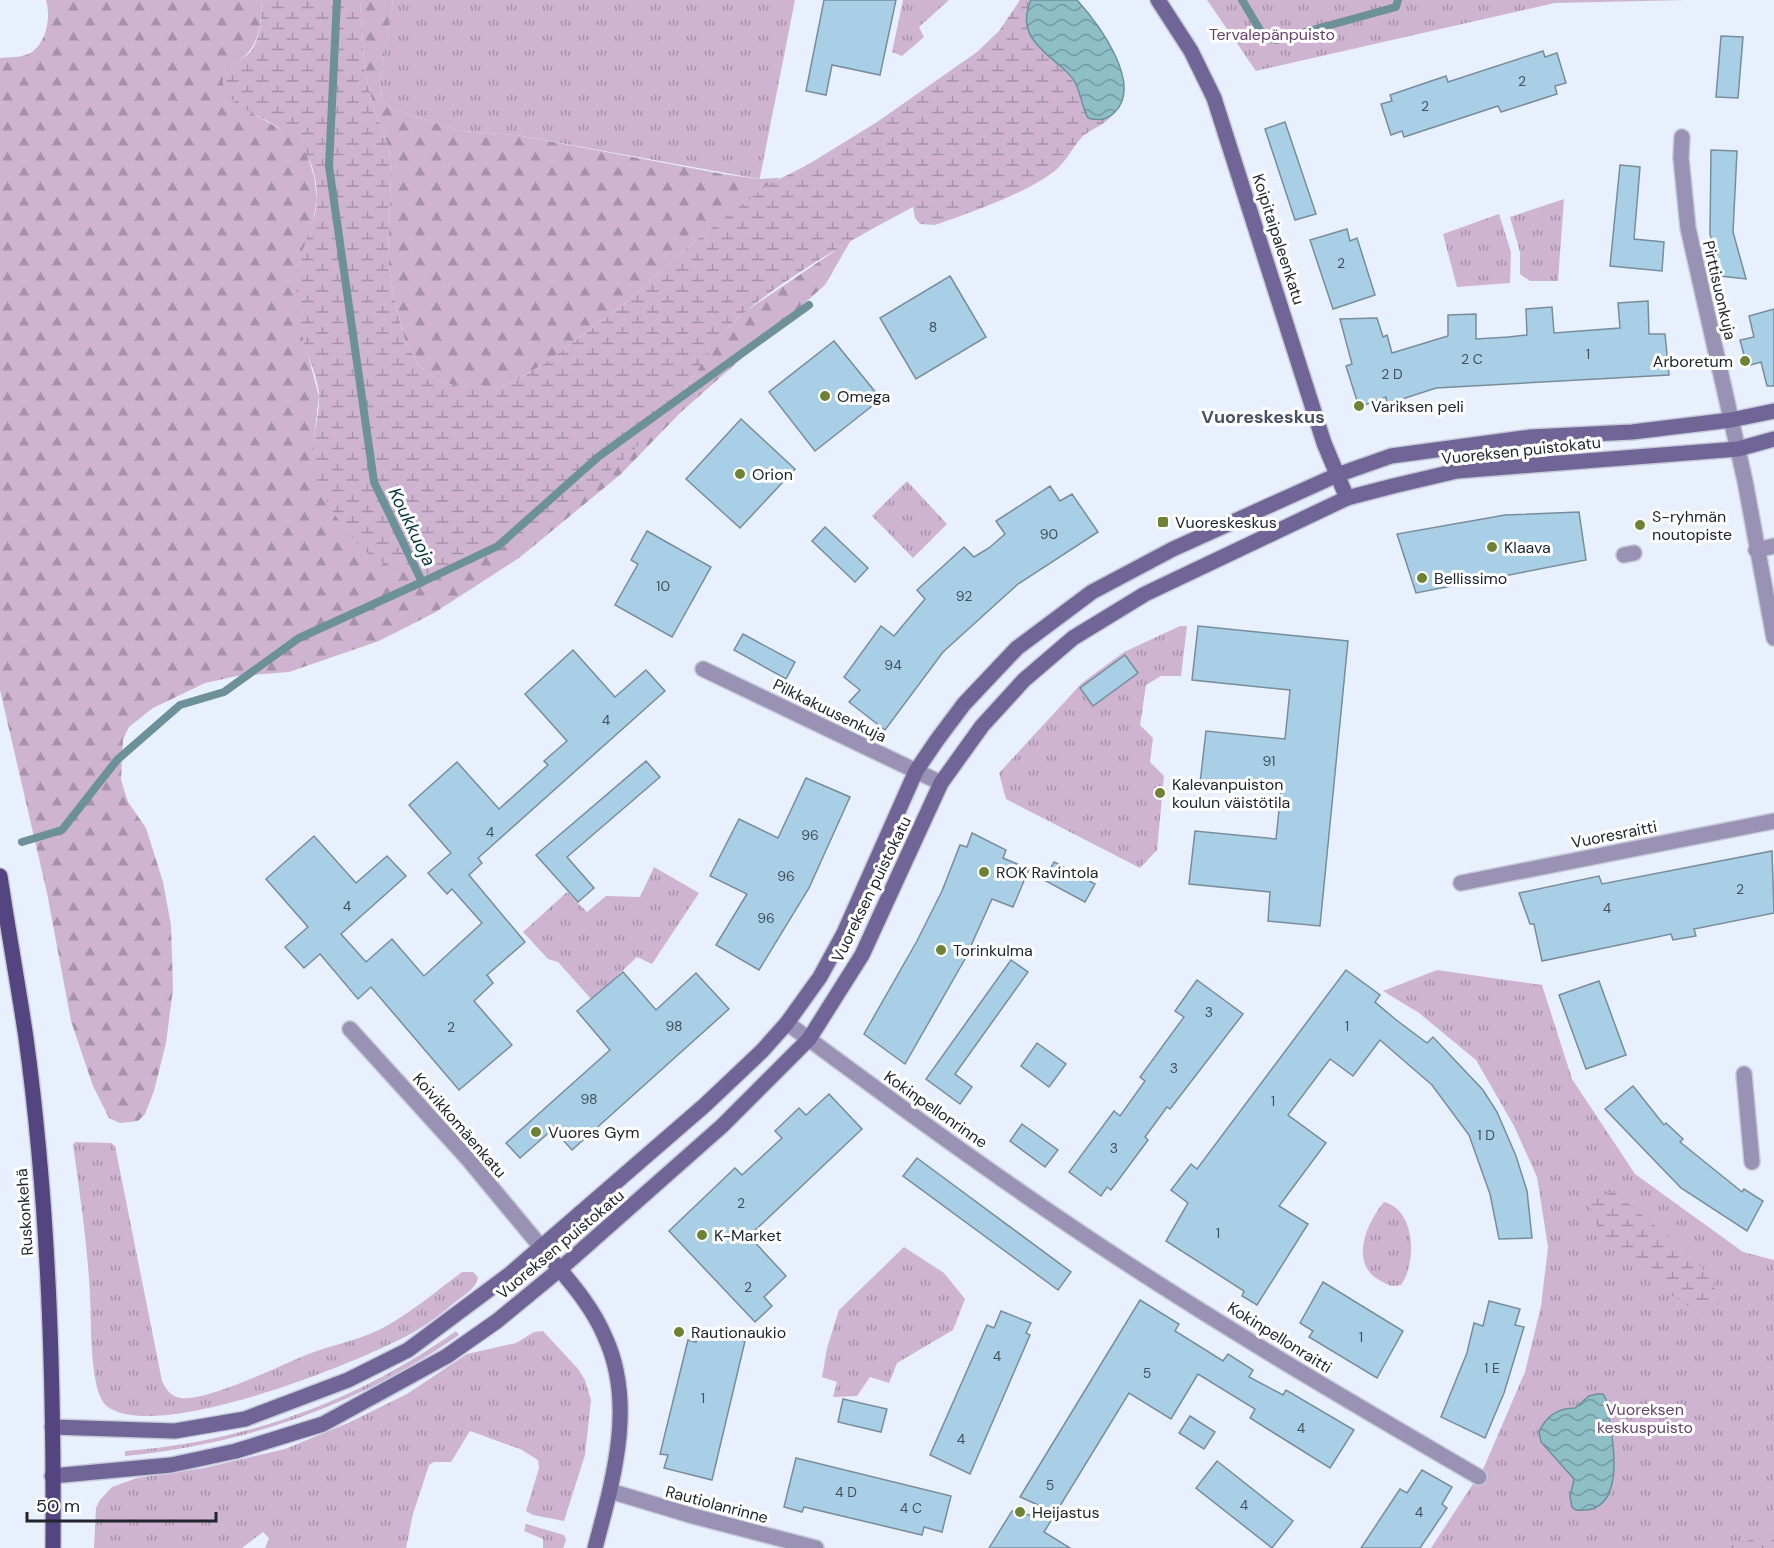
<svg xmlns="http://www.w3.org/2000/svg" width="1774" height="1548" viewBox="0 0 1774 1548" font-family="'DM Sans',sans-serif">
<defs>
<pattern id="grass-tufts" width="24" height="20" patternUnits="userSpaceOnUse" patternTransform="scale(1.5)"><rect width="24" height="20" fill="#ceb4d1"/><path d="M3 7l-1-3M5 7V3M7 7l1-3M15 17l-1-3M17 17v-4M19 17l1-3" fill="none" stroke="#a792aa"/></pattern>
<pattern id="forest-firs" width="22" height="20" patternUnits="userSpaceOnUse" patternTransform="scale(1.5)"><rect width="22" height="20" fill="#ceb4d1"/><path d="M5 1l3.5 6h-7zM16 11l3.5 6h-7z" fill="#a792aa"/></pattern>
<pattern id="wetland-marsh" width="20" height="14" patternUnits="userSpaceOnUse" patternTransform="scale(1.5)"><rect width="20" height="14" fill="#ceb4d1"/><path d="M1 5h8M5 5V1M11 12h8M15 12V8" fill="none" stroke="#a792aa"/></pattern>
<pattern id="water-waves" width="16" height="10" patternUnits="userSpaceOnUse" patternTransform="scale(1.5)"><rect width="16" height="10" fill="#8ebfc6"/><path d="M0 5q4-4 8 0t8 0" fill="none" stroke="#749ba1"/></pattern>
</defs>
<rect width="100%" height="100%" fill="#e9f0fd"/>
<g fill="url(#grass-tufts)">
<path d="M393,0h402l-35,177 -1,2 -243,-44 -56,-4 -70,-23 -8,-10 -2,-18z"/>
<path d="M903,0h46l-30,27 5,10 -22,19 -10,-4z"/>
<path d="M1207,0h481l-133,3 -299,68z"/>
<path d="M1564,199l-6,82h-28l-10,-7v-22l-10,-35z"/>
<path d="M1499,214l12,38 -1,31 -53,4 -14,-53z"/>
<path d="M907,481l40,43 -34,34 -41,-42z"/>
<path d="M1180,626h7l-6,50h-20l-15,9 -6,40 13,13 -3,24 14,14 -7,74 -17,18 -134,-69 -7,-26 83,-90 42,-31z"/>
<path d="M654,867l45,26 -47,71 -15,-7 -45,43 -34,-38 -10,-3 -25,-27 44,-40 20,20 19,-16 34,1z"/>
<path d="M1437,970l105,15 30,94 63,95 108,78 31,8v288h-343l53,-81 41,-95 16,-66 7,-59 -11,-70 -23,-51 -38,-66 -57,-47 -36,-22z"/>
<path d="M76,1142l35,1 4,3 47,235c4,8 9,16 19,17 28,3 98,-32 125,-43 27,-11 57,-15 82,-30 26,-15 50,-35 74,-53h11l5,5c-1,11 -15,19 -24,26 -12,10 -26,21 -40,29 -53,30 -255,111 -306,75 -7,-5 -10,-15 -12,-24 -7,-33 -4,-70 -7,-104 -3,-45 -10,-90 -16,-135z"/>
<path d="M1384,1202c32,8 33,61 17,83 -10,2 -13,0 -22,-5 -30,-17 -12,-58 5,-78z"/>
<path d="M904,1247l40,26 21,26 -12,31 -56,33 -8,20 -19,-6 -13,19 -24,1 4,-15 -15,-5 5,-29 12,-38z"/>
<path d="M456,1331l3,4c-101,70 -211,109 -334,121v-5c121,-9 232,-50 331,-120z"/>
<path d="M543,1331l35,38 7,11 6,20 -6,55 -21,66 -31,-6 -7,-4 13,-43 -1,-8 -18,-11 -50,-18 -19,31h-17l-5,3 -16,49 -7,34h-141l4,-10 -6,-6 -21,16h-148l2,-40 4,-8 12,-13 25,-9 67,-10 81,-19 63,-26 59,-29 60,-40 49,-11 18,-11z"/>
<path d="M526,1524l38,11 2,5 -3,8h-20v-9l-19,-8z"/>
</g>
<g fill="url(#forest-firs)">
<path d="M46,0h216c-2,31 -2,49 -31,66l19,46 41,23 15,17 8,24 3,24 -5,27 -13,36 -2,29 3,32 19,73 -6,47v23l298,3 37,-35 32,-38 36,-56 27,-28 108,-73 -26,45 -144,127 -60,62 -102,84 -85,55 -55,28 -90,31 -52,4 -32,7 -52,25 -24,19 -6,12 -2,41 7,22 18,26 17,54 8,43 2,64 -7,54 -12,48 -9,23 -7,7 -18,2 -11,-5 -16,-32 -22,-65 -24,-128 -47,-203v-632c10,-1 23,0 32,-6 15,-10 19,-36 14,-52z"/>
<path d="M360,0h33l-13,80 2,18 8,10 70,23 56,4 207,39 36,5 21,-1 -80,59 -78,69 -77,57 -33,20 -17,5h-28l-26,-6 -22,-16 -14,-26 -12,-46 -5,-36 3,-83 -2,-27 -14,-36 -10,-39z"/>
</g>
<g fill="url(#wetland-marsh)">
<path d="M262,0h98l5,73 10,39 14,36 2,27 -3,83 5,36 12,46 14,26 22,16 26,6h28l17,-5 33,-20 77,-57 78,-69 66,-51 43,-22 68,-42 100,-70 22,-21 21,-31h11c-16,37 19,54 39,77 5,5 7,14 12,19 7,8 17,15 25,22l6,-4c-8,11 -20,14 -30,22 -10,10 -15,23 -26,33 -27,23 -87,44 -122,56l-15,-1 -5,-6 -2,-11c-58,31 -117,63 -168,105 -29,24 -44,55 -65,84 -9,13 -19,24 -29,36 -38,43 -157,135 -213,141 -21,2 -46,-3 -64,-15 -25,-18 -55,-61 -61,-92 -4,-25 8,-49 6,-73 -2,-15 -8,-29 -13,-44 -9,-25 -12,-59 -7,-85 4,-22 17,-41 18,-64 2,-86 -87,-77 -94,-116 -3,-18 19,-22 28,-33 10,-13 10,-35 11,-51z"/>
<path d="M1614,1192l73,60 26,28 5,24 -16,11 -31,-20 -72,-64 -9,-25 9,-10z"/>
<path d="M1774,1534v14h-71l10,-5 34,-2z"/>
</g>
<g fill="url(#water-waves)" stroke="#6d9198" stroke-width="1.5">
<path d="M1031,0h46c19,21 68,84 37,113 -7,7 -16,8 -26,5 -7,-13 -7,-27 -15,-39 -20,-25 -60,-38 -42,-79z"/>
<path d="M1597,1394h6l3,5c5,33 26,117 -30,111l-4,-3 -2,-10 4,-18 -33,-37 -2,-10c7,-16 20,-24 36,-24l14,-12z"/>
</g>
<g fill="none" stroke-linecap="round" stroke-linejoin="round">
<g stroke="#6d9198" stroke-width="8">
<path d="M1242,0l21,35 13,5 120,-33 2,-7"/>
<path d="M422,582l76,-36 100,-89 211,-152"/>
<path d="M22,842l40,-12 55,-70 63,-55 44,-13 75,-54 123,-56 -48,-100 -45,-316 8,-166"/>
</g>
</g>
<g fill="#a9cfe7" stroke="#778d9b" stroke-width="1.5">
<path d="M824,0h72l-16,75 -48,-10 -6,30 -20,-4z"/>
<path d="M1721,36l22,1 -5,61 -22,-1z"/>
<path d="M1543,51l2,6 12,-4 9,30 -11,3 2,8 -56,18 -3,-6 -94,31 -2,-6 -11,4 -10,-31 11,-3 -2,-6 56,-19 2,6z"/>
<path d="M1285,122l31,92 -21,6 -30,-91z"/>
<path d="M1711,150l26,1 -4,81 13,47 -26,-3 -10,-42z"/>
<path d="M1620,165l20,2 -6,72 30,3 -2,29 -52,-5z"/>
<path d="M1347,229l3,12 7,-3 18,57 -42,14 -23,-69z"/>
<path d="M950,276l36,61 -70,42 -36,-61z"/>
<path d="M1648,301l1,33h16l4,41 -233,13 -49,16 -1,-7 -27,10 -13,-41 6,-2 -12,-45 37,-1 6,19 4,-2 5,18 56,-17v-21l28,-1v25l32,-2 19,-2 -1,-26 26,-2 2,26 66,-5 -2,-25z"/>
<path d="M1774,309v77h-7l-6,-24 -14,4 -7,-26 14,-3 -5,-21z"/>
<path d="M834,341l47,58 -66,52 -46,-59z"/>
<path d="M741,419l54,50 -55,59 -54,-49z"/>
<path d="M1050,486l10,15 12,-7 26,38 -80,52 -75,68 -58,78 -36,-28 11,-12 -16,-13 37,-51 13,10 31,-37 -8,-9 47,-43 10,10 15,-9 16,-14 -9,-13z"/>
<path d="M1579,512l7,48 -170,33 -19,-59 108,-19z"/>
<path d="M825,527l43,41 -13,14 -43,-41z"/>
<path d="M647,531l64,36 -39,70 -57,-32 23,-41 -7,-4z"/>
<path d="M1198,626l150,15 -28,285 -52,-5 2,-29 -81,-8 6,-53 81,8 5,-48 -81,-8 6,-52 79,8 5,-49 -98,-10z"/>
<path d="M743,634l52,28 -9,17 -52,-29z"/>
<path d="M573,650l42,47 31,-27 19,21 -187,167 4,5 -13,12 56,67 -38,33 6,8 -19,18 38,44 -53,45 -88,-103 -13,12 -38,-45 -16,14 -19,-21 23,-20 -42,-48 48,-43 42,47 31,-27 19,20 -65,58 25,28 26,-23 32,37 58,-53 -30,-34 -5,5 -19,-21 23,-20 -42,-48 48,-43 42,47 49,-44 -4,-4 23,-20 -42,-47z"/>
<path d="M1125,655l13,18 -45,33 -13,-18z"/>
<path d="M646,761l14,16 -93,80 27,31 -16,14 -42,-47z"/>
<path d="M806,778l44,19 -41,91 -50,82 -43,-25 31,-51 -37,-18 29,-57 39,19z"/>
<path d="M972,833l34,17 -3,8 26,11 -16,38 -21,-8 -27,60 -60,105 -41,-30 53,-93 25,-50 18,-46 7,2z"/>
<path d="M1772,851l2,62 -80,16 2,7 -23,4 -2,-6 -129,27 -8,-37h-4l-11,-31 80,-17 3,8z"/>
<path d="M1054,862l41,22 -10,18 -41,-22z"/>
<path d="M1011,960l17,12 -73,102 17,13 -12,17 -34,-25z"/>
<path d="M1346,970l34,25 -5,7 20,17 32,24 6,-6 50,53 14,22 19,44 11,35 5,47 -33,1 -9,-45 -21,-59 -37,-50 -52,-45 -27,36 -23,-17 -42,56 38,28 -47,63 29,18 -51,81 -15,-9 2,-5 -78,-50 22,-38 -17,-13 20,-26 6,5z"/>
<path d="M623,972l33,38 40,-37 33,36 -157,141 -19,-21 -33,29 -14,-15 104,-93 -33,-39z"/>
<path d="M1197,980l46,34 -73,95 -3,-2 -22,30 3,3 -37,50 -4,-3 -6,9 -32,-24 45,-61 6,5 25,-35 -5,-4 44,-60 -9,-6z"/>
<path d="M1599,981l27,74 -40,14 -27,-74z"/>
<path d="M1037,1043l29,21 -17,23 -28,-21z"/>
<path d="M1633,1086l31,39 2,-2 17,16 -3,3 62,50 2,-3 19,12 -16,30 -66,-43 -76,-79z"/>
<path d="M829,1094l33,35 -113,107 37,40 -22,21 8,9 -17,16 -86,-91 66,-63 7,7 40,-37 -7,-7 24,-23 7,7z"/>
<path d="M1022,1124l36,26 -13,17 -35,-26z"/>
<path d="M917,1158l154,114 -13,18 -155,-114z"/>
<path d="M1323,1282l80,49 -26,47 -68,-41 4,-6 -13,-8z"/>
<path d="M1140,1300l39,24 -4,7 48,30 5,-7 25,16 -4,7 34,18 3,-5 68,40 -24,38 -80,-50 5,-9 -57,-35 -27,45 -42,-26 -85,139 26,16h-81l23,-37 22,5 4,-11 -18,-8z"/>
<path d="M1489,1301l31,8 -5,16 9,2 -20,66 -19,45 -44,-21 26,-64 7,-30 9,3z"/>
<path d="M1001,1311l30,12 -5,10 4,2 -60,139 -40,-19 57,-130 7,3z"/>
<path d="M699,1330l46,11 -33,139 -48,-12 4,-13 -8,-1 28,-114 8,2z"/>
<path d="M843,1399l44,10 -6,23 -43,-10z"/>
<path d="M1190,1416l25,16 -11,17 -25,-16z"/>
<path d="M796,1458l155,38 -9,36 -18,-5 -2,8 -118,-28 -2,5 -18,-5z"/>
<path d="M1217,1461l76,60 -21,27 -76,-60z"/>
<path d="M1422,1470l30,17 -10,17 5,4 -27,40h-59l39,-59 7,4z"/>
</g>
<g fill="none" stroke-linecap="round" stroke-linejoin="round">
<defs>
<g id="lane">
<path d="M1756,550l18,-4"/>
<path d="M1624,555l10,-2"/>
<path d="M1461,883l313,-62"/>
<path d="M1744,1074l8,88"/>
</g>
<g id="street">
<path d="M1682,137l-1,21 7,70 57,253 29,157"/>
<path d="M703,669l238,114"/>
<path d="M787,1023c92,68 184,136 279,200 134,91 274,173 413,254"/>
<path d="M350,1029l118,130 73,88"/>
<path d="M610,1491l83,25 123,32"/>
</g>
<g id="secondary">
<path d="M1158,0l33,51 23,47 110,345 23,55"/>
<path d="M541,1247c23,28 50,56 64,90 31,67 8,143 -10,211"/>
<path d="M52,1427l123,4 70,-12 103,-39 60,-30 102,-76 195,-169 57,-54 25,-28 33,-46 24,-44 72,-162 21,-31 27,-36 53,-56 75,-56 81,-43 164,-74 54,-19 140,-19 101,-5 99,-12 43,-9"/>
<path d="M52,1476l119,-11 65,-14 87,-27 124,-68 50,-35 62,-51 163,-144 87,-87 53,-84 79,-172 41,-57 42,-46 49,-42 72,-44 202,-96 46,-12 64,-15 281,-22 36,-10"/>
</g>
<path id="primary" d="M0,876c8,54 18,108 26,162 23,168 28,341 27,510"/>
</defs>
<use href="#lane" stroke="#c5cbd8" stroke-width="18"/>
<use href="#street" stroke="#c5cbd8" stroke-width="18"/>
<use href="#secondary" stroke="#c5cbd8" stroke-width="18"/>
<use href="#primary" stroke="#c5cbd8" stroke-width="18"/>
<use href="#lane" stroke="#9992b4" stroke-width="15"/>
<use href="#street" stroke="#9992b4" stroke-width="15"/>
<use href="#secondary" stroke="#706596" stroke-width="15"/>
<use href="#primary" stroke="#54447f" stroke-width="15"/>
</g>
<g fill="#6f8233" stroke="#fff" stroke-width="2">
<circle cx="1745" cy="361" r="6"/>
<circle cx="825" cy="396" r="6"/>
<circle cx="1359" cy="406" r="6"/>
<circle cx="740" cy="474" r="6"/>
<rect x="1157" y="516" width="12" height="12" rx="3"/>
<circle cx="1640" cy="525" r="6"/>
<circle cx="1492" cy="547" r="6"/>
<circle cx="1422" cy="578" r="6"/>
<circle cx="1160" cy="793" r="6"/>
<circle cx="984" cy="872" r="6"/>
<circle cx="941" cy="950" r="6"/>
<circle cx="536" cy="1132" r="6"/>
<circle cx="702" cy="1235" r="6"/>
<circle cx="679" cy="1332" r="6"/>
<circle cx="1020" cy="1512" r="6"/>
</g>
<g text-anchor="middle" stroke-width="6" stroke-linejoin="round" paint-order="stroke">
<g font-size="14" fill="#43505c">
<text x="1522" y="86">2</text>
<text x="1425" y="111">2</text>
<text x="1341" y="268">2</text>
<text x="933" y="332">8</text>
<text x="1588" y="359">1</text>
<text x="1472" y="364">2 C</text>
<text x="1392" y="379">2 D</text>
<text x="1049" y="539">90</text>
<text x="663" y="591">10</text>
<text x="964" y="601">92</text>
<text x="893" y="670">94</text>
<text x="606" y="725">4</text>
<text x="1269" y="766">91</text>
<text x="490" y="837">4</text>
<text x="810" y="840">96</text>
<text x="786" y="881">96</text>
<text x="1740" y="894">2</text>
<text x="347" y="911">4</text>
<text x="1607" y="913">4</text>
<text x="766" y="923">96</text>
<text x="1209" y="1017">3</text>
<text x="674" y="1031">98</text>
<text x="1347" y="1031">1</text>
<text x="451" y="1032">2</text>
<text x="1174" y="1073">3</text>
<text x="589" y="1104">98</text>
<text x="1273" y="1106">1</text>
<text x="1486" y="1140">1 D</text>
<text x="1114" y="1153">3</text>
<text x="741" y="1208">2</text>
<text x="1218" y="1238">1</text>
<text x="748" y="1292">2</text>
<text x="1361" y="1342">1</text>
<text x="997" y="1361">4</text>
<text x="1492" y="1373">1 E</text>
<text x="1147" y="1378">5</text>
<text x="703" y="1403">1</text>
<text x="1301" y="1433">4</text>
<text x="961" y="1444">4</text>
<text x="1050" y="1490">5</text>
<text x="846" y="1497">4 D</text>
<text x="1244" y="1510">4</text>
<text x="911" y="1513">4 C</text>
<text x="1419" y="1517">4</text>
</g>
<g font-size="16" fill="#66416b" stroke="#fff">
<text x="1272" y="40">Tervalepänpuisto</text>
<text x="1645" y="1415">Vuoreksen<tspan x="1645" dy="18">keskuspuisto</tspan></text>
</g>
<g font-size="16" fill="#21252d" stroke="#fff">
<text transform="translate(1279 239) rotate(72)" y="6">Koipitaipaleenkatu</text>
<text transform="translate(1720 290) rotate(77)" y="6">Pirttisuonkuja</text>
<text transform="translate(1521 450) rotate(-6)" y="6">Vuoreksen puistokatu</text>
<text transform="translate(830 710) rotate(26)" y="6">Pilkkakuusenkuja</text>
<text transform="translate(1614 834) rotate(-11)" y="6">Vuoresraitti</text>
<text transform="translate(871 889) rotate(-64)" y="6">Vuoreksen puistokatu</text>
<text transform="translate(936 1109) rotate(35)" y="6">Kokinpellonrinne</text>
<text transform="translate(460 1125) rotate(49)" y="6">Koivikkomäenkatu</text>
<text transform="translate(24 1212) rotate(-94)" y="6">Ruskonkehä</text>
<text transform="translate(560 1244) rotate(-40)" y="6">Vuoreksen puistokatu</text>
<text transform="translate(1280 1337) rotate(32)" y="6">Kokinpellonraitti</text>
<text transform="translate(717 1504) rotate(15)" y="6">Rautiolanrinne</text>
</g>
<g font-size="16" fill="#21252d" stroke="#fff" text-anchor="start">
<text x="1733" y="367" text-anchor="end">Arboretum</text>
<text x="837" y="402">Omega</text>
<text x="1371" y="412">Variksen peli</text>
<text x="752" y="480">Orion</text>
<text x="1652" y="522">S-ryhmän<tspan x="1652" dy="18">noutopiste</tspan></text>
<text x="1175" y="528">Vuoreskeskus</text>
<text x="1504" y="553">Klaava</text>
<text x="1434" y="584">Bellissimo</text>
<text x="1172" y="790">Kalevanpuiston<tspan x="1172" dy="18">koulun väistötila</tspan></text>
<text x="996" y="878">ROK Ravintola</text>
<text x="953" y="956">Torinkulma</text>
<text x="548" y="1138">Vuores Gym</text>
<text x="714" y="1241">K-Market</text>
<text x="691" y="1338">Rautionaukio</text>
<text x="1032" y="1518">Heijastus</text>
</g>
<g font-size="18" font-weight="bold" fill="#485163" stroke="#fff">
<text x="1263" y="423">Vuoreskeskus</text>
</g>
<g font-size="18" font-style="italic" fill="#05353b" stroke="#fff">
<text transform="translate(412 527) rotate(64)" y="6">Koukkuoja</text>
</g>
</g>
<path d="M27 1512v9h189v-9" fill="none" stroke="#21252d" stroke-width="3"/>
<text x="36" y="1512" font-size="18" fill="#21252d" stroke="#ffffff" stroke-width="4.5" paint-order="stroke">50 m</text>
</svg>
